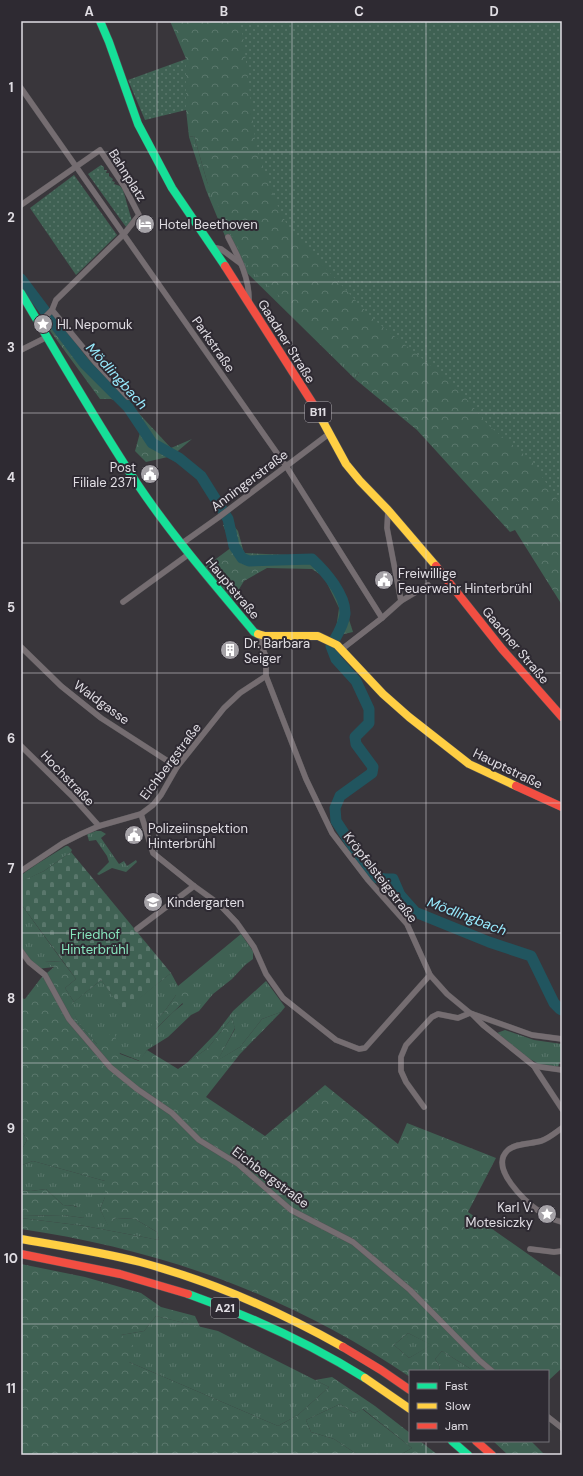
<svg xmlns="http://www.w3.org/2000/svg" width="583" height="1476" viewBox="0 0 583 1476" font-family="'DM Sans',sans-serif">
<defs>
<pattern id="grass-tufts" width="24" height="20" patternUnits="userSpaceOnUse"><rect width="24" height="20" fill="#3f6153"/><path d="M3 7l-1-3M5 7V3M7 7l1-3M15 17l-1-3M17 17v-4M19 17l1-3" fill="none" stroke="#5a776c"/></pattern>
<pattern id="forest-crowns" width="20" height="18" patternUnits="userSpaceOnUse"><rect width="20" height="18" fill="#3f6153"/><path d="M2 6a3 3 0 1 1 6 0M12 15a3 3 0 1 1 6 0" fill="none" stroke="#5a776c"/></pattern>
<pattern id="cemetery-stones" width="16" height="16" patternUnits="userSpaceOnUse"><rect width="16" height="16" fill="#3f6153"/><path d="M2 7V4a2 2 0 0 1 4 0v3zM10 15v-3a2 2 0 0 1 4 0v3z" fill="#5a776c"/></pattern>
<pattern id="park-dots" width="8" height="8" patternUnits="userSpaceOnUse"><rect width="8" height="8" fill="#3f6153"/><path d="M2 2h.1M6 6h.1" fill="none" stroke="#5a776c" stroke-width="1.8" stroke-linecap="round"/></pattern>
</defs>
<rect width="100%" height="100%" fill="#39363b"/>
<g fill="url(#grass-tufts)" fill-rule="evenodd">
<path d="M194,136l14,49 151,188 -4,6 -116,-114 -14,-29 -19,-46 -17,-53z"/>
<path d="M96,831h5l5,3 -5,4 18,26 5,-3 3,5 9,-6 1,2 -11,10 -14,-4 -13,7 -2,-1 12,-12 -2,-6 -11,-16 -7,1 -2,-7z"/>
<path d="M66,846h2l4,4 -1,2 -27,19 -23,11v-7l16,-11z"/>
<path d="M21,904l42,58 -18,-1 9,6 -17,2 -16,-18z"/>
<path d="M241,934l12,17v8l-8,6 -13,14 -19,15 -14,17 -8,4 -23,22 -21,13 -7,11 -43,-17 -19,-21 -8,-18 31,-25 23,30 47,-37 7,13zM176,995l7,9 -11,9 -16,16h-7l15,-17z"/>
<path d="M266,981l19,26 -4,5 -19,7 -22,28 -23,14 18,-32 -3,-11 -24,30 -20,14 29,-30 16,-21z"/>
<path d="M505,1030l29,10 28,4v17l-2,1 -2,5 -19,-3 -13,-7 -29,-24z"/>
<path d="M21,1133h2l4,7 -6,11z"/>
<path d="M33,1161l72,20v16l-5,12 8,16 8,-7 19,1 22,13 2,8 -74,-14 -64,-8v-2l42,-1 21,3 -8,-12 -13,-1 -17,-16 -15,2 -10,-1v-26l1,1z"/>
<path d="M156,1316l62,15 111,56 -31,28 -20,11 -149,-64 -8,-27 23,-4z"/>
<path d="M408,1333l24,12 -23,13 -15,-13z"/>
<path d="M442,1351l32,20h-35l1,-4 -5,-8z"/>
<path d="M340,1404l14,9 8,-4 50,39 -12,7h-42l-24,-16 -23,-7 -5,-12z"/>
</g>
<g fill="url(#forest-crowns)" fill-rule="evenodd">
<path d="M170,21h392v584l-47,-75 -5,2 -93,-102 -62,-51 4,-6 -114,-110 -37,-78 -14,-49 -5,1 -3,-27v-51z"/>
<path d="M51,319l120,129 21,-9 -20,17 -26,6 -11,-11 6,-22 -17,-25 -13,-5h-11l-52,-71z"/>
<path d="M223,525h10l5,6 6,22 69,3 17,23 14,25 9,28 -18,4 4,-28 -15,-31 -12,-8 -45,-1 -23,13 -11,18 -28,-32 27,-20z"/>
<path d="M44,961l19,1 13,17 -11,9 9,14 -3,3 7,18 19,21 17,-13 6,23 19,7 8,-11 31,19 30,-21 24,-30 3,10 -17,32 22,-13 22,-28 19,-7 -41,42 -34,43 59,39 60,-51 73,59 9,-21 89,35 -28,54 94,66v90l-14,13v-10h-74l-32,-20 -7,8 5,8 -1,4h-29v6c-119,-81 -247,-127 -389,-148v-11l64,8 74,14 -2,-8 -22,-13 -19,-1 -8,8 -8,-17 5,-12v-16l-72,-20 -11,4 -1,-1v-13l6,-11 -4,-7h-2v-135l4,1 16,-21 13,-11zM408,1333l23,12 -22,13 -15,-13z"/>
<path d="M190,988l5,2c-12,14 -26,25 -39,39h-8l16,-17 12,-17z"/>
<path d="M46,1189l17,16c13,1 17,0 21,13l-21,-3 -42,1v-26l10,1z"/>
<path d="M21,1264l64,13 56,16 20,14 34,9 5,11 -44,-11 -12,15 -23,4 16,14 -8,13 149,64 20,-11 31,-28 -14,-7 17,-3 43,29 35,27v8h10l18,14h-38l12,-7 -49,-39 -9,4 -14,-9 -34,16 5,12 23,7 24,16h-337z"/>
<path d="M493,1441h38l12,12 7,2h-42z"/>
</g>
<path fill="url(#cemetery-stones)" d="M71,852l100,121 -47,38 -23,-31 -27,22 -9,-14 11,-9 -55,-75 1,-23 22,-10z"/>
<g fill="url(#park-dots)">
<path d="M238,21h324v486l-31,-47 -43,-35 -33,-40 -82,-66 -84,-90 -14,-29 -19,-53 -13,-111z"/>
<path d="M186,59v51l-41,10 -17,-40z"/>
<path d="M101,165l3,2v3h3l-1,3h3v3l4,3 -1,2 3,1 -1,2 6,2 3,4 9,31 -6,6 -38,-53z"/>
<path d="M74,175l43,60 -41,40 -46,-67z"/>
</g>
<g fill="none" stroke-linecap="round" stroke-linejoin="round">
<path stroke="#21555f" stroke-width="11" d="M21,279l63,84 44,44 24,36 27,15 22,18 27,43 6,27 8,12 7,3 63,-2c13,12 34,36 33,55 -1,11 -9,23 -14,32l5,13 20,22 13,28v14l-14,14 1,7 17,23 -1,6 -32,23 -5,12 1,13 37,56 12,2h8l7,16 15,17 74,30 42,14 23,47 6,6 2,1"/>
<defs>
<g id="street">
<path d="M21,88l265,378 96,152"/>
<path d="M21,205l79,-55 24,36 15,29 -15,19 -68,66 -4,10 -13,13"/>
<path d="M228,237c11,21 22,42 21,66"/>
<path d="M211,247l10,2 19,14"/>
<path d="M52,310l43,52 33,35"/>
<path d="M21,350l26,-13"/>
<path d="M388,510l-1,18 14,73"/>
<path d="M181,544l38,-27 111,-84"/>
<path d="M123,602l66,-48"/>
<path d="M260,635l1,9 5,13v19l40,103 26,54 36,47 39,44 23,51 17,19 23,19 62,22 30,4"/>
<path d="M21,647l40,39 40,32 76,49"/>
<path d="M342,649l40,-31 19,-17 27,-16"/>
<path d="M21,746l52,51 26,29"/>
<path d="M141,814l12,39 41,33 25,18 18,19 17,24 12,27 17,24 53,42 23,9 6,-1 65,-73"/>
<path d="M21,871l42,-28 18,-9 18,-8 42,-12 12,-9 8,-10 16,-28 47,-59 16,-15 26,-17"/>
<path d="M137,929l57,-43"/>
<path d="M21,951l8,11 16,13 24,44 41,48 27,22 35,24 27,27 39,24 53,46 62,32 57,48 69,70 13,11"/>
<path d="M472,1014l11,11 51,41 3,5 25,38"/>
<path d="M534,1066l28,4"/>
<path d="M424,1107l-18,-25 -5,-11v-14l5,-12 26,-28 6,-3 20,4 12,-5"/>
<path d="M562,1128c-7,5 -14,11 -21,13 -10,3 -25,2 -33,9 -20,18 18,52 32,62 6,5 14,8 22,10"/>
<path d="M530,1249l24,3 8,-1"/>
<path d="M548,1417l14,11"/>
</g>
<g id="fast">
<path d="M100,21l9,21 29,82 34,64 53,78"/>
<path d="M21,293c38,64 75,129 117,192 35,52 76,99 116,147l4,2"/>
<path d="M188,1294c62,22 121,49 177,84"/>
<path d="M452,1441l16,14"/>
</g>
<g id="slow">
<path d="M315,407l31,57 14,17 28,29 48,56"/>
<path d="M258,634l7,2h53l19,9 46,49 26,23 60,47 47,22"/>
<path d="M21,1239c40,7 80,13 119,23 71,19 139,49 203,85"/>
<path d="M365,1378l45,31"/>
</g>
<g id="jam">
<path d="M225,266l90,141"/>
<path d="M436,566l66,83 60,68"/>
<path d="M516,786l46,21"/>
<path d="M21,1254l99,20 68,20"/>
<path d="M343,1347l38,23 29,20"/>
<path d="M476,1441l16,14"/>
</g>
</defs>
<use href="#street" stroke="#545255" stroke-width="6"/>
<use href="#fast" stroke="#545255" stroke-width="9"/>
<use href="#slow" stroke="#545255" stroke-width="9"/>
<use href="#jam" stroke="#545255" stroke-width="9"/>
<use href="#street" stroke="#756d71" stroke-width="5.5"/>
<use href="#fast" stroke="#16e098" stroke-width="8"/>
<use href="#slow" stroke="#ffcf43" stroke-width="8"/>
<use href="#jam" stroke="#f24e42" stroke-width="8"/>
</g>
<path fill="none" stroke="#e0dde3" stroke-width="1" stroke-opacity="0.55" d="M157,21v1434M292,21v1434M426,21v1350M21,152h541M21,282h541M21,413h541M21,543h541M21,673h541M21,803h541M21,933h541M21,1063h541M21,1194h541M21,1324h541M426,1441v14"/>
<defs>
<symbol id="hotel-disc" viewBox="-11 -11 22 22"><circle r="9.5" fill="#a6a3a8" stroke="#2e2a32"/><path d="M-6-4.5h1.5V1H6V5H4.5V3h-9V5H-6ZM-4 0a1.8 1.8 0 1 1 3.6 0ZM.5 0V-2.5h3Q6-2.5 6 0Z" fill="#fff"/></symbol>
<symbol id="sight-disc" viewBox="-11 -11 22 22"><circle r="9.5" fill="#a6a3a8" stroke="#2e2a32"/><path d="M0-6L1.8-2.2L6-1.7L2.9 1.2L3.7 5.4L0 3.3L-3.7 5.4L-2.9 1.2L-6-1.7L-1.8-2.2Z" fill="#fff"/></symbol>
<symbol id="civic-disc" viewBox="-11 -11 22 22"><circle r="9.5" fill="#a6a3a8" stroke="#2e2a32"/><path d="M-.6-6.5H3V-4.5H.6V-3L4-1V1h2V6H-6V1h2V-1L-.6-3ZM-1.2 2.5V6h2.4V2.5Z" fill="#fff"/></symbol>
<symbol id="building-disc" viewBox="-11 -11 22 22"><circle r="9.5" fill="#a6a3a8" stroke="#2e2a32"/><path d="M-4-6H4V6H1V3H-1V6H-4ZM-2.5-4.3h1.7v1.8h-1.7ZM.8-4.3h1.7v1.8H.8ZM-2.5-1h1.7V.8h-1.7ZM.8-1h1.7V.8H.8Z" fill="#fff"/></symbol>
<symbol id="school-disc" viewBox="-11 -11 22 22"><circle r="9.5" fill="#a6a3a8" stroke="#2e2a32"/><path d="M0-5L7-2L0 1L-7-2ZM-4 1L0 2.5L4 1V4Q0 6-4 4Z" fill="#fff"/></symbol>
</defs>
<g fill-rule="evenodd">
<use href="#hotel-disc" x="134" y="213" width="22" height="22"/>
<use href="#sight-disc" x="32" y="313" width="22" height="22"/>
<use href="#civic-disc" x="139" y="463" width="22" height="22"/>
<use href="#civic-disc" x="373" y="569" width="22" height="22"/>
<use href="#building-disc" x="219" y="639" width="22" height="22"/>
<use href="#civic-disc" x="123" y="824" width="22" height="22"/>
<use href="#school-disc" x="142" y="891" width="22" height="22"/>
<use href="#sight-disc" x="536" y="1203" width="22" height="22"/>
</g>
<g text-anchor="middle" stroke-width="4" stroke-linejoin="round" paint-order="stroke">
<g fill="#2e2a32" stroke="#aba7ae" stroke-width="1">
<rect x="305" y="402" width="26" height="20" rx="3"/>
<rect x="211" y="1298" width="28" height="20" rx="3"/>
</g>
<g font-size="12" font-weight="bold" fill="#e0dde3">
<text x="318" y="416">B11</text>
<text x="225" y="1312">A21</text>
</g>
<g font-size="13" fill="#e0dde3" stroke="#2e2a32">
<text transform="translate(128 175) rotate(58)" y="5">Bahnplatz</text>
<text transform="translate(287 341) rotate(58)" y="5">Gaadner Straße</text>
<text transform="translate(214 344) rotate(55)" y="5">Parkstraße</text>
<text transform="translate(249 480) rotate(-37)" y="5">Anningerstraße</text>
<text transform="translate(233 588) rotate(50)" y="5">Hauptstraße</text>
<text transform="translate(516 645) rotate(50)" y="5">Gaadner Straße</text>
<text transform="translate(102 702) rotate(36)" y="5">Waldgasse</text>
<text transform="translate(170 761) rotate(-53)" y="5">Eichbergstraße</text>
<text transform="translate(508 768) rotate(26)" y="5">Hauptstraße</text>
<text transform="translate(68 778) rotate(46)" y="5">Hochstraße</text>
<text transform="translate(381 877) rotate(52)" y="5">Kröpfelsteigstraße</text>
<text transform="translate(271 1177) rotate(37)" y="5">Eichbergstraße</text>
</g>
<g font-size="13" fill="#e0dde3" stroke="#2e2a32" text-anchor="start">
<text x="159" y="229">Hotel Beethoven</text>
<text x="57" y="329">Hl. Nepomuk</text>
<text x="136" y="472" text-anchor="end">Post<tspan x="136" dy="15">Filiale 2371</tspan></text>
<text x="398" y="578">Freiwillige<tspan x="398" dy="15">Feuerwehr Hinterbrühl</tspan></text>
<text x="244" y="648">Dr. Barbara<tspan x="244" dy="15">Seiger</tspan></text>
<text x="148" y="833">Polizeiinspektion<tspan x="148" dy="15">Hinterbrühl</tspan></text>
<text x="167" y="907">Kindergarten</text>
<text x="533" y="1212" text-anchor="end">Karl V.<tspan x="533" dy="15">Motesiczky</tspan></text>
</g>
<g font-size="13" fill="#88e5be" stroke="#2e2a32">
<text x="95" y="939">Friedhof<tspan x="95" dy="15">Hinterbrühl</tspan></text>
</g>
<g font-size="14" font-style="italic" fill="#97eafd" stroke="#2e2a32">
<text transform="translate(117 376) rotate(48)" y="5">Mödlingbach</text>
<text transform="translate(467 916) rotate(21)" y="5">Mödlingbach</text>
</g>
</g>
<rect width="583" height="1476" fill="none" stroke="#2e2a32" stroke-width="44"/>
<rect x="409" y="1370" width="140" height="72" fill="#2e2a32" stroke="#757279"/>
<rect x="417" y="1383" width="20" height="6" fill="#16e098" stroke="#757279"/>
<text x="445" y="1390" font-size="12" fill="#e0dde3">Fast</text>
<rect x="417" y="1403" width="20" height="6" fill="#ffcf43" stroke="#757279"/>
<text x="445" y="1410" font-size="12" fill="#e0dde3">Slow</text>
<rect x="417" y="1423" width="20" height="6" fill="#f24e42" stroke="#757279"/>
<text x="445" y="1430" font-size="12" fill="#e0dde3">Jam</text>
<rect x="22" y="22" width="539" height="1432" fill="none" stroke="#e0dde3" stroke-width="1.5"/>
<g font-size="13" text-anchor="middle" font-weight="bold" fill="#e0dde3">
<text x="89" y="16">A</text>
<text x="224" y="16">B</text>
<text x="359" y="16">C</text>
<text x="494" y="16">D</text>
<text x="11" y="92">1</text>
<text x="11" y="222">2</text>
<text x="11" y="352">3</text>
<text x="11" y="482">4</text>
<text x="11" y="612">5</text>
<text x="11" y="743">6</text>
<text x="11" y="873">7</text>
<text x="11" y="1003">8</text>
<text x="11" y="1133">9</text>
<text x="11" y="1263">10</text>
<text x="11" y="1393">11</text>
</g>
</svg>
